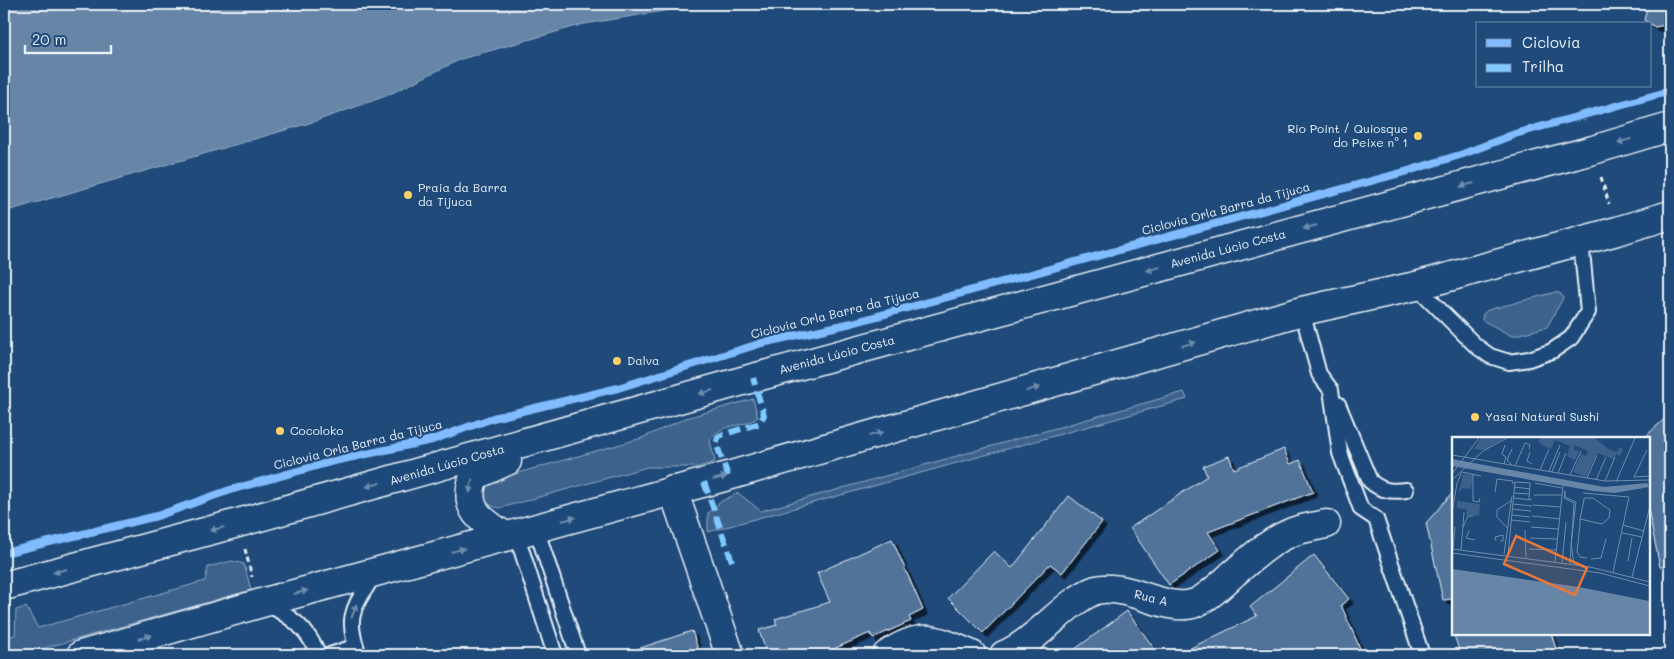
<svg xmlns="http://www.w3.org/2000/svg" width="1674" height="659" viewBox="0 0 1674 659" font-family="Mali,sans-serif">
<defs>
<filter id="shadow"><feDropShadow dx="4.5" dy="4.5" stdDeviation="0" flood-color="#0009"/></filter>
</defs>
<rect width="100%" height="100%" fill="#1f4a7a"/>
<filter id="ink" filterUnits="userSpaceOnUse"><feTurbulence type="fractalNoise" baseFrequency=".02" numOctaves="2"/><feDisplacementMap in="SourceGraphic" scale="10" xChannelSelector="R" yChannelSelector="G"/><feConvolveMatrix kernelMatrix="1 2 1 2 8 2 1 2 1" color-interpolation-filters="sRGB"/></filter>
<g filter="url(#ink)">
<g fill="#3c628c" stroke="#92aac2">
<path d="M1556,292l5,2 2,4 -16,29 -35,9 -30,-16 1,-6 5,-4z"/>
<path d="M1184,392l3,7 -479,133v-19l12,-11 18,-9 23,18z"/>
<path d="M753,399l5,18c-16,13 -36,3 -48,24l5,21 -17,5h-51l-147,41c-17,-3 -23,-14 -10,-27l152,-43 44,-20z"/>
<path d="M232,561l12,3 7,26 -231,65h-16v-17l11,-3 1,-25 10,-3 12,21 167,-47 3,-14z"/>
</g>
<path fill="#6685a7" stroke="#9ab0c7" d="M4,4h692l-20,5 -92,15 -123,35 -75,37 -73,26 -309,90z"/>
<g fill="#517399" stroke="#e8f1f8" filter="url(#shadow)">
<path d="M1648,4h22v20l-15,3 -11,-7z"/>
<path d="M1670,414v152l-10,1 -12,-58v-75z"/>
<path d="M1284,449l6,15 10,-4 13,32 -105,40 12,18 -51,35 -39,-57 77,-52 -4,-10 26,-10 5,13z"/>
<path d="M1453,492v107l-10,1 -17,-77z"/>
<path d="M1069,496l33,26 -40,51 -12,-9 -67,69 -35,-35 46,-47 18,17z"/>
<path d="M892,539l31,71 -14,7 2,4 -38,17 -3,-5 -50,22h-53l-8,-25 18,-5 -2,-6 55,-17 -13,-29z"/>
<path d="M1314,555l35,44 -8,6 22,50h-187l81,-39 -7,-9z"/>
<path d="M1127,611l32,44h-92z"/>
<path d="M692,631l8,24h-69v-4z"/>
<path d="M1453,633h98l7,22h-97z"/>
</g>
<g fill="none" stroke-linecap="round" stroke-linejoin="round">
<defs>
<g id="lane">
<path d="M1416,286l60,60 14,10 19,6 20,-3 23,-8 19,-13 17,-26 -7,-71"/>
<path d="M1302,311l17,63 12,16 9,63 21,56 15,10 46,136"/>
<path d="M1338,404l32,77c11,10 22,11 36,9"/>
<path d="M536,528l42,127"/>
<path d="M516,533l39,122"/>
<path d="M265,602c28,17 40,23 54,53"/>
<path d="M330,655l26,-9"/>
<path d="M359,655c-15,-40 -5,-47 16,-82"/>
</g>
<g id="street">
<path d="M673,490l57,165"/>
<path d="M887,655c35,-25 50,-15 85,0"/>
<path d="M1004,655c23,-9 48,-36 69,-52 7,-5 14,-10 23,-13 32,-8 71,24 99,13 13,-5 29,-21 39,-30 18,-15 35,-31 56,-40 11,-5 24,-6 36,-9"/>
</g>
<g id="secondary">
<path d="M506,537c-25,-18 -44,-26 -32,-61l33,-15"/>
<path d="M4,586l234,-63 515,-145 840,-228 77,-23"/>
<path d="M81,655l184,-53 463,-126 574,-165 114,-25 201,-55 53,-16"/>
</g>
</defs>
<use href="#lane" stroke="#e8f1f8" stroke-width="18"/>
<use href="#street" stroke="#e8f1f8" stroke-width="31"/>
<use href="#secondary" stroke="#e8f1f8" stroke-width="31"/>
<g stroke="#e8f1f8" stroke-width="3" stroke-dasharray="5 4" stroke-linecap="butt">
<path d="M1583,116l2,7"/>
<path d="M1601,177l8,27"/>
<path d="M245,549l7,28"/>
</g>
<use href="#lane" stroke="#1f4a7a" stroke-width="14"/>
<use href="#street" stroke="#1f4a7a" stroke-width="28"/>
<use href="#secondary" stroke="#1f4a7a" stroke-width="28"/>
<g stroke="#80caff" stroke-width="6" stroke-dasharray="12 6" stroke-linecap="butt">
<path d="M728,476l-12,-33 3,-7 41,-13 4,-8 -11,-37"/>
<path d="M704,482l29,82"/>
</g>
<defs>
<path id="cycleway" d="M4,553l153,-37 73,-26 104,-29 98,-21 61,-22 125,-30 144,-45 90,-20 556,-152 55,-17 52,-20 155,-43"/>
</defs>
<use href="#cycleway" stroke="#1f4a7a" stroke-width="11"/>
<use href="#cycleway" stroke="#80bcff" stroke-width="8"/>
</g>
<defs><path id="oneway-solid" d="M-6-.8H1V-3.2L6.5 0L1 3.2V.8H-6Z" transform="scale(1.25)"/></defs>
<g fill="#6f8dac">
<use href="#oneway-solid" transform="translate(1624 141) rotate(163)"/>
<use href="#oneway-solid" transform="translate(1467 185) rotate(165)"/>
<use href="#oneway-solid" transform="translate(1310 227) rotate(165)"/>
<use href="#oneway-solid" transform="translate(1153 269) rotate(165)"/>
<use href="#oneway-solid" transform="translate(1189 344) rotate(-16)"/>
<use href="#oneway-solid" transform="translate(1033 389) rotate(-16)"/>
<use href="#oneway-solid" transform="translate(706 392) rotate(164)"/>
<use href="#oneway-solid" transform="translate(876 434) rotate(-16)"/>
<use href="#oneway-solid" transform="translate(720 478) rotate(-14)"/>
<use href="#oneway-solid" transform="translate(373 485) rotate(164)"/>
<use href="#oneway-solid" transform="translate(471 486) rotate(101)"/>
<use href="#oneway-solid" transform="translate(569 519) rotate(-15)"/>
<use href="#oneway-solid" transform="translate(217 529) rotate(165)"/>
<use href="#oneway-solid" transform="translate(458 550) rotate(-15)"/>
<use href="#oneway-solid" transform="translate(60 571) rotate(165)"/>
<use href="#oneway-solid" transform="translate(301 592) rotate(-15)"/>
<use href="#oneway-solid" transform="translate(354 611) rotate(-70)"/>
<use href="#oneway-solid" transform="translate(145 637) rotate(-16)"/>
</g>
</g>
<g fill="#ffd166" stroke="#1f4a7a" stroke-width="2">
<circle cx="1418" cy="136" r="5"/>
<circle cx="408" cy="195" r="5"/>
<circle cx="617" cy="361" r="5"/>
<circle cx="1475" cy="417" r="5"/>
<circle cx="280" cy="431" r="5"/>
</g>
<g text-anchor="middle" stroke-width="4" stroke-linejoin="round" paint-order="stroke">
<g font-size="12" fill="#e8f1f8" stroke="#1f4a7a" text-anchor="start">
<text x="1408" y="133" text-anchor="end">Rio Point / Quiosque<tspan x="1408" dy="14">do Peixe n° 1</tspan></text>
<text x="418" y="192">Praia da Barra<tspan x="418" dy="14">da Tijuca</tspan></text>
<text x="627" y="365">Dalva</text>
<text x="1485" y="421">Yasai Natural Sushi</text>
<text x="290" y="435">Cocoloko</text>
</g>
<g font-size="12" fill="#e8f1f8" stroke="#1f4a7a">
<text transform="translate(1226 209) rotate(-15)" y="4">Ciclovia Orla Barra da Tijuca</text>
<text transform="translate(1228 249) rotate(-15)" y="4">Avenida Lúcio Costa</text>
<text transform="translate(835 314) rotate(-14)" y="4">Ciclovia Orla Barra da Tijuca</text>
<text transform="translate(837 355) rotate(-15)" y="4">Avenida Lúcio Costa</text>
<text transform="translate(358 445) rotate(-14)" y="4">Ciclovia Orla Barra da Tijuca</text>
<text transform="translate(447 465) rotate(-16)" y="4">Avenida Lúcio Costa</text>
<text transform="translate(1151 598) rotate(14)" y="4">Rua A</text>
</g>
</g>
<g transform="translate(1452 437)">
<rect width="198" height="198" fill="#1f4a7a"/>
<path d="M29,1h24l-22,12 -9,-1zM88,1h55l13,11 9,3 2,-5 4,2 -3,7 -4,-2 -2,5 -17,-6 -11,24 -13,-5 8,-18 5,2 2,-5 -14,-6v5l5,1 -4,9 -8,-4 3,-10 -15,-6 -4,9 -9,-4 -4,-4zM11,37l10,1 -2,14 -8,-1 -4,5zM5,64l23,3 -1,12 -13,-1 1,-6 -10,-1z" fill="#3c628c"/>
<path d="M0,22l152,28 43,-4 2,4 -34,6 -22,-2 -141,-25zM0,132l127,18 70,14v33h-197z" fill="#6685a7"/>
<path fill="none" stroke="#6f8dac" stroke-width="1" d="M195,13l-13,27 16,-1M78,15l-3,9 5,3M0,18l153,26 45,-1M52,27l2,-7 -4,-3 3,-9M60,28l-5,-5 5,-11M63,29l10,-23 5,2 -1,4M88,33l9,-21M97,34l11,-26M10,35l19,4M100,35l8,-20M106,36l8,-20M0,37l27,-36M21,37v27l6,1 1,-4M118,38l11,-24M135,41l10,-23M0,43l31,-29 24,-13M144,43l10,-23M153,44l10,-24M164,45l19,-44M83,46l27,5M63,50l15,2M43,55l2,-13 16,2v3M62,56l15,1M131,56l46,4 -16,75M82,58h28M62,61l18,2M61,67l19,2M81,68l28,2M60,72l19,2M0,76l5,-30 5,-11M60,78l18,2M80,79l28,3M128,82l22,5 7,-6 1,-8 -17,-12h-9v2l-4,19v5l-3,28 3,5 7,1M59,83l19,2M171,88l21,6M11,90l5,-11h5M79,90l27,2M56,92l-11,-12v-7l15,-10M73,93l1,28M17,94l-3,7 9,2M170,96l20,4M78,101l27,1M44,104l-1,-4 8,-2v6h-3M0,112l138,18 60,15M1,112l2,-22M77,112l27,1M9,113l3,-38M0,116l148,20 50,13M52,117l8,-58M56,118l7,-73 15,1 -1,17M139,122l10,-1 5,-19M176,124l4,-23M103,125l8,-76M110,126l4,-41M118,127l4,-61 -10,-5 1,-7v6l11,5 -5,42 3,20M180,140l18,-71"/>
<path fill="#e8773b" fill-opacity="0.15" stroke="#e8773b" stroke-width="2.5" d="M64,99l71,32 -12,27 -71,-31z"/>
<rect width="198" height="198" fill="none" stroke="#e8f1f8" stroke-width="2.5"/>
</g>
<rect width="1674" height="659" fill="none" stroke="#1f4a7a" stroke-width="20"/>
<rect x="10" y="10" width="1654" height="639" fill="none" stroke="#e8f1f8" stroke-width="2" filter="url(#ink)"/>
<rect x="1476" y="22" width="175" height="65" fill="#1f4a7a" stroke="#6f8dac"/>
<rect x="1486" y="39" width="25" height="8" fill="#80bcff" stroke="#6f8dac"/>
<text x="1522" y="48" font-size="15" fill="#e8f1f8">Ciclovia</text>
<rect x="1486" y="64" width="25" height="8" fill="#80caff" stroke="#6f8dac"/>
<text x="1522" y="72" font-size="15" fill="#e8f1f8">Trilha</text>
<path d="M25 45v8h86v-8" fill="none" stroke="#e8f1f8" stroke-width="2.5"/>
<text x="32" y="45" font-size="15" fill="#e8f1f8" stroke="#1f4a7a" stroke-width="4" paint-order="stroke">20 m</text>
</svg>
